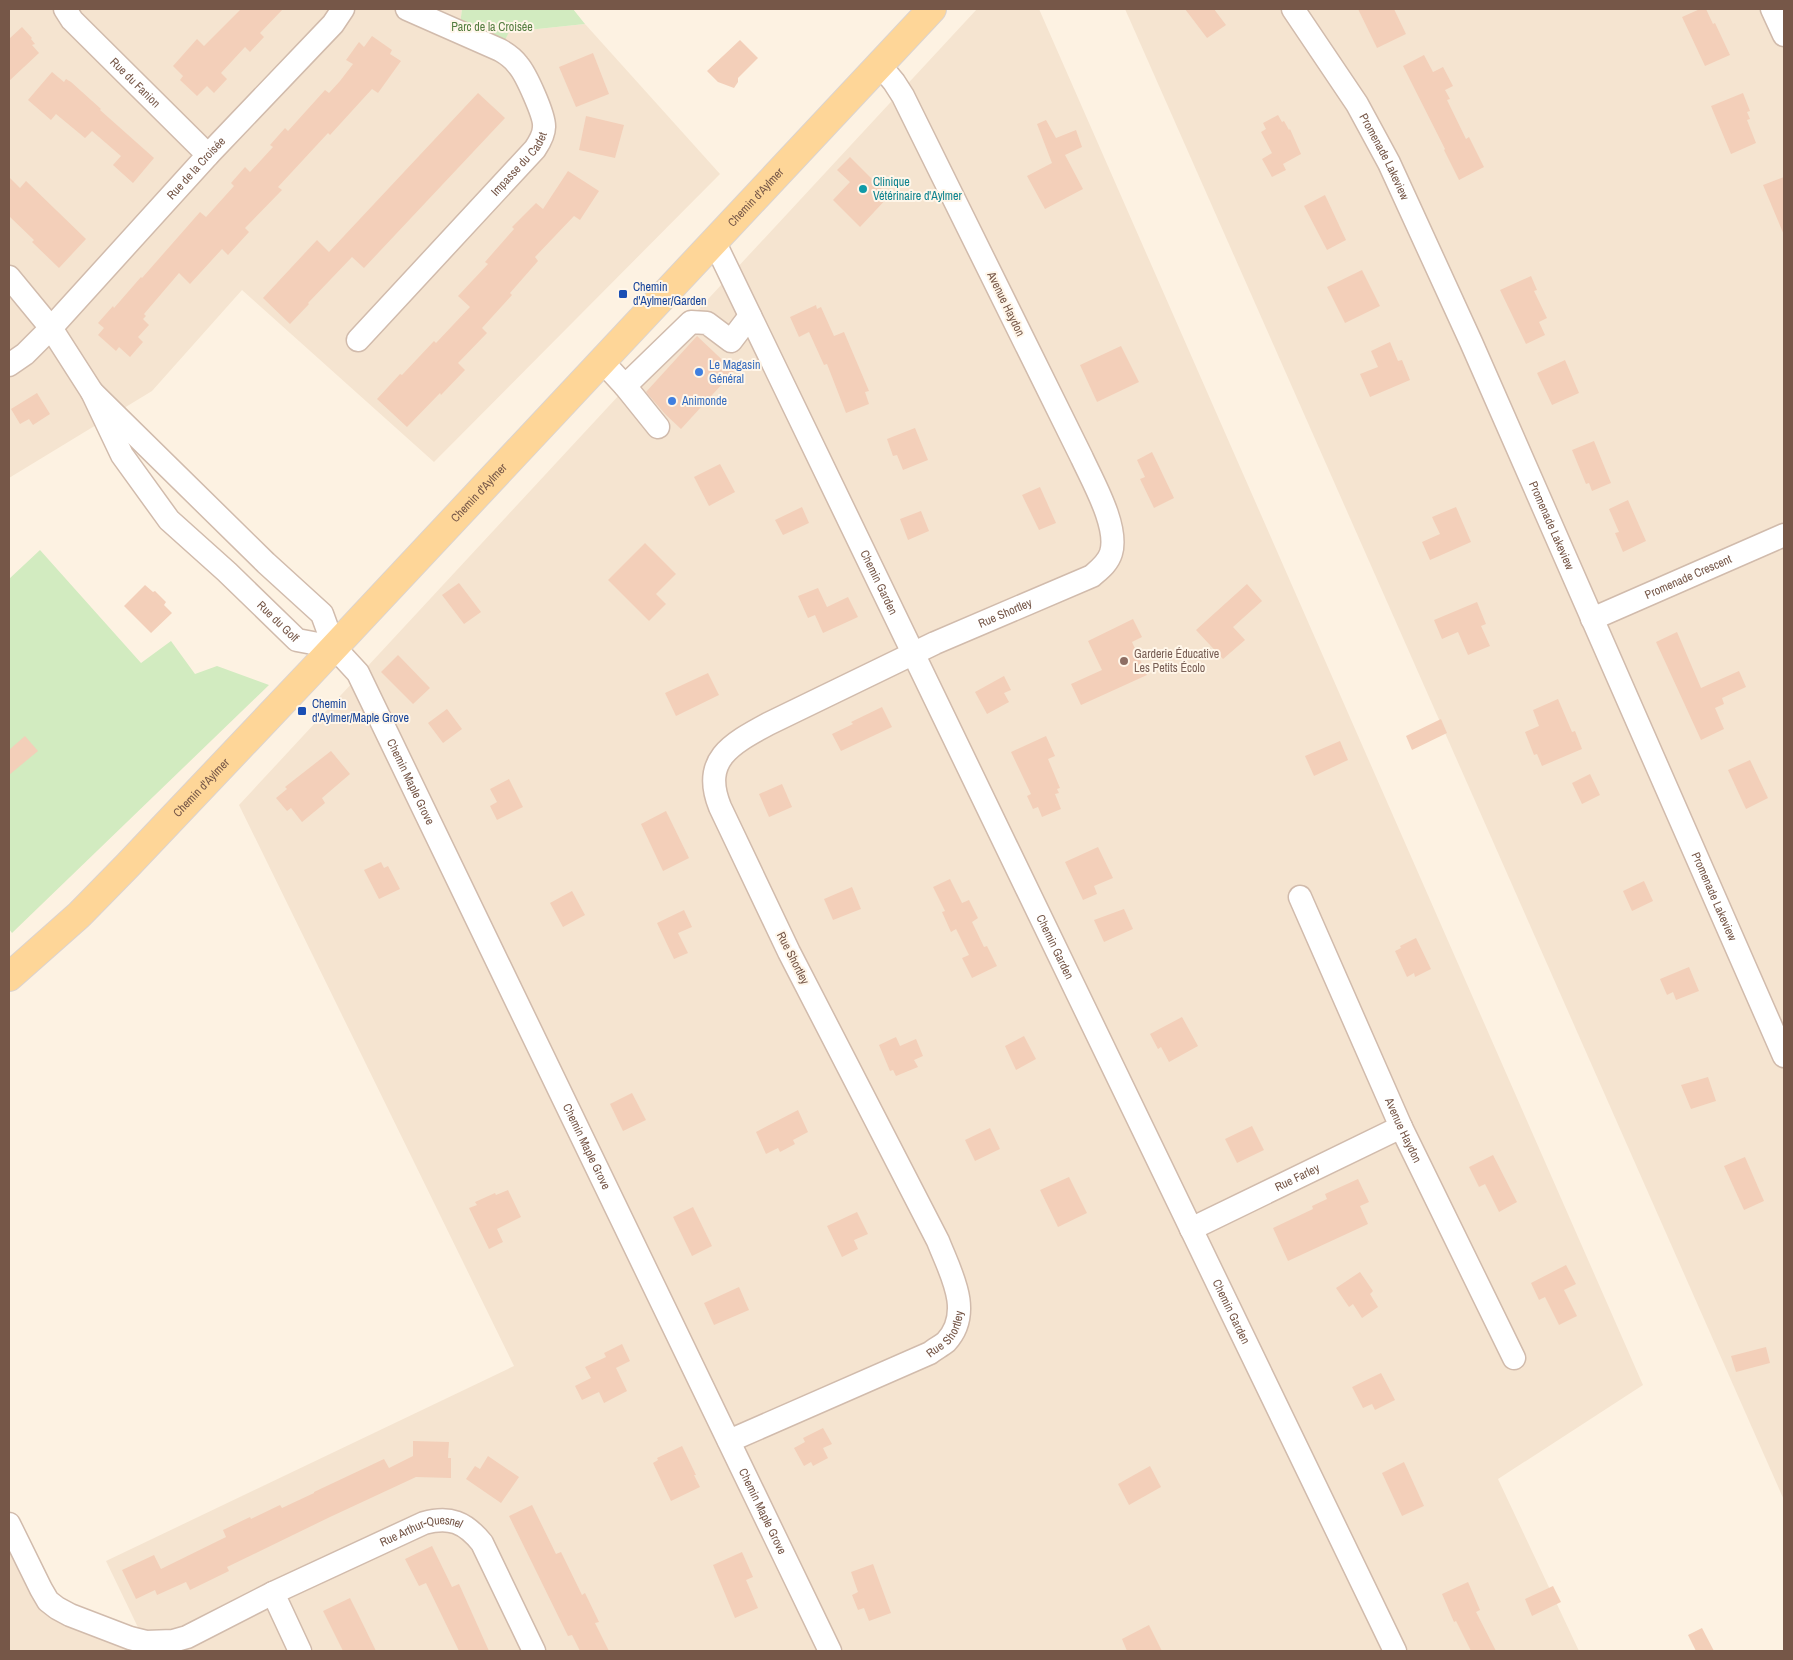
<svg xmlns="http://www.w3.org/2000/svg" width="1793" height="1660" viewBox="0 0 1793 1660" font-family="'Archivo Narrow',sans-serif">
<rect width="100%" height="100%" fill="#fdf2e2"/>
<g fill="#f5e4d0">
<path d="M9,9h453l-3,23h50l76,-8 135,150 -286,288 -192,-172 -90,101 -143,87z"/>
<path d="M977,9h62l604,1376 -145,94 81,172h-1570v-127l32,65 104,53 -39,-81 408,-195 -275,-561z"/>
<path d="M1125,9h659v1491z"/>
</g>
<g fill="#d2ebc0">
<path d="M462,9h111l12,15 -76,8 -9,18 -41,-18z"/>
<path d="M40,550l101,113 30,-22 24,33 22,-8 52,19 -257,248 -3,-4v-350z"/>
</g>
<g fill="#f3cfb9">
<path d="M241,9h42l-23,24 4,4 -14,15 -5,-5 -24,26 6,6 -13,14 -7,-7 -10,10 -17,-16 3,-4 -10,-10 24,-27 7,7z"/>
<path d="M1185,9h29l12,16 -19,13z"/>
<path d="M1358,9h36l12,25 -29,14z"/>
<path d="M1700,9h6l7,15 2,-1 15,32 -25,11 -23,-49z"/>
<path d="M22,27l10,11 -1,1 4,5 -3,1 7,8 -30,28v-42z"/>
<path d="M372,36l20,14 -2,4 11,7 -23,32 -6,-4 -42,46 -2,-2 -50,54 4,3 -37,38 4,4 -21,23 -6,-6 -32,35 -11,-11 -35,41 2,2 -3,3 6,6 -11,12 5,5 -13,15 -11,-10 -3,4 -18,-16 6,-7 -6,-5 15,-17 1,2 27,-31 1,1 58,-66 6,5 28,-31 -3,-3 14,-16 5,5 23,-25 -3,-2 15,-17 3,3 37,-41 4,3 11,-12 13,-17 -7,-4 13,-18 5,5z"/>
<path d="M740,40l18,18 -20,20v4l-4,6 -16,-6 -11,-11z"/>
<path d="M593,53l16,41 -33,13 -17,-40z"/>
<path d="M1424,55l9,17 10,-5 10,19 -8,4 5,9 -3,1 19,39 3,-2 15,30 -25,13 -15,-30 1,-1 -42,-83z"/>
<path d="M52,72l12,10 2,-3 5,3 30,27 -1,1 54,48 -21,25 -20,-18 8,-9 -29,-25 -7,7 -29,-24 -5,6 -23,-20z"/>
<path d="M478,93l27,25 -141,150 -12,-11 -44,46 1,1 -19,20 -27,-26 54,-58 12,12z"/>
<path d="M1743,93l7,18 -3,1 3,7 -3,1 9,23 -25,11 -20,-48z"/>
<path d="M1278,115l4,7 2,-1 5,9 1,-1 11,25 -18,10 3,6 -14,7 -10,-18 10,-6 -11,-21 5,-3 -3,-6z"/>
<path d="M586,116l38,9 -9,33 -36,-8z"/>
<path d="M1046,120l10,18 20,-8 6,17 -17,8 18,34 -38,20 -18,-33 25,-13 -15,-39z"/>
<path d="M850,157l39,39 -29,31 -27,-27 17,-18 -13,-12z"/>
<path d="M568,171l31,20 -19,29 -6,-4 -39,41 3,4 -28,32 2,2 -30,33 5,5 -29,30 7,7 -24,25 -1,-2 -33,34 -30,-28 23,-25 2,1 32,-34 2,2 34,-36 -12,-11 30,-32 -3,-2 29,-33 -2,-2 24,-24 7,6z"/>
<path d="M9,177l11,11 6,-7 60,58 -27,29 -27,-26 2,-2 -25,-24z"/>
<path d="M1784,177v58l-21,-50z"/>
<path d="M1325,195l21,45 -19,10 -23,-44z"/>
<path d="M1362,270l18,36 -35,17 -18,-36z"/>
<path d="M1531,276l6,14 -3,1 13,27 -8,4 6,13 -19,9 -26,-54z"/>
<path d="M816,305l1,4 4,-2 13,29 10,-4 25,59 -4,1 4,12 -23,9 -19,-49 -3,1 -15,-33 -10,5 -9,-20z"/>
<path d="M697,336l37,35 -53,58 -16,-15 -19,-22z"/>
<path d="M1390,342l8,19 4,-1 8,20 -40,17 -10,-23 18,-7 -7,-16z"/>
<path d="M1121,346l18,36 -42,20 -17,-37z"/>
<path d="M1565,360l14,33 -27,12 -15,-32z"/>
<path d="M37,393l13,21 -17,11 -4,-6 -9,5 -9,-15z"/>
<path d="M915,428l13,32 -25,10 -6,-15 -4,1 -6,-17z"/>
<path d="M1594,441l17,42 -19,8 -3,-8 -3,1 -14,-34z"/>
<path d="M1152,452l22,46 -20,10 -14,-29 5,-2 -8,-17z"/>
<path d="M720,464l15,28 -26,14 -15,-29z"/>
<path d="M1040,487l16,36 -17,7 -17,-35z"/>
<path d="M1628,500l18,41 -23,11 -8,-19 4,-1 -10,-23z"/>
<path d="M802,507l7,16 -26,12 -8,-15z"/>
<path d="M1456,507l15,35 -41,18 -8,-18 18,-8 -8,-17z"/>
<path d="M921,511l8,20 -21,9 -8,-21z"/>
<path d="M645,543l31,31 -20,20 10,10 -17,17 -41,-41z"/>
<path d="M459,583l22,29 -17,12 -22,-29z"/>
<path d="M1247,584l15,17 -29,26 12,13 -22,19 -27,-29z"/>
<path d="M145,585l8,7 2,-1 11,11 -2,3 8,8 -21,20 -27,-27z"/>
<path d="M818,588l9,19 21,-10 10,20 -35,16 -8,-18 -7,3 -10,-22z"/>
<path d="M1477,602l9,22 -5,2 9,20 -22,9 -10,-23 -16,7 -8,-19z"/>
<path d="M1133,619l9,18 -10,5 15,33 -66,30 -10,-21 31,-14 -14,-29z"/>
<path d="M1677,632l24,56 38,-17 7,16 -24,11 2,6 -9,4 9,21 -23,11 -45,-98z"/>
<path d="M398,655l32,33 -17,16 -32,-32z"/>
<path d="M708,673l11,22 -43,21 -11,-23z"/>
<path d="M1004,676l7,14 -7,3 5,9 -22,12 -12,-22z"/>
<path d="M1558,699l14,33 3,-1 7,18 -40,17 -5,-12 -3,1 -9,-23 14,-6 -6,-16z"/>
<path d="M882,707l10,20 -51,24 -9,-17 21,-10 -2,-2z"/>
<path d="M447,709l15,20 -19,14 -15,-20z"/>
<path d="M1441,719l6,14 -35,17 -6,-14z"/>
<path d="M25,736l13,15 -29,24v-25z"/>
<path d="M1046,736l9,20 -7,3 12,29 -3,1 2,4 -4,1 6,15 -19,8 -4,-10 -5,2 -6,-13 4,-2 -20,-42z"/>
<path d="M1340,741l8,19 -34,16 -9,-20z"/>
<path d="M331,751l19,23 -28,24 3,5 -23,19 -11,-14 -4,3 -11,-13 11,-9 -2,-2z"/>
<path d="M1750,760l18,38 -22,11 -18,-39z"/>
<path d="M1590,774l10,21 -18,9 -10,-21z"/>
<path d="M509,779l14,28 -26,13 -7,-14 7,-4 -7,-13z"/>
<path d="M782,784l10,23 -23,10 -10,-23z"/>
<path d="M666,811l23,47 -26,13 -22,-47z"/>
<path d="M1098,847l15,31 -19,8 3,8 -14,6 -18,-38z"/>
<path d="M381,862l3,6 4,-2 12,23 -21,10 -15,-29z"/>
<path d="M950,879l12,24 7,-3 9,18 -6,4 12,25 3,-1 10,20 -25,12 -10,-20 7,-3 -13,-26 -5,3 -9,-20 3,-1 -12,-24z"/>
<path d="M1644,881l9,20 -21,10 -9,-20z"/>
<path d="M852,887l9,22 -28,11 -9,-21z"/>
<path d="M572,891l13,24 -22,12 -13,-24z"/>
<path d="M1124,909l9,20 -29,13 -10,-22z"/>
<path d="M684,910l8,17 -14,6 10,20 -14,6 -17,-36z"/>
<path d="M1416,938l15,31 -16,8 -1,-4 -7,4 -12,-26 6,-3 -1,-2z"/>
<path d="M1689,967l10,24 -23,9 -3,-8 -6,3 -7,-16z"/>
<path d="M1182,1017l16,29 -29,16 -8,-15 -3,2 -8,-15z"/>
<path d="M1024,1036l12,23 -20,11 -11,-24z"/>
<path d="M896,1037l4,9 16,-7 7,17 -9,4 4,7 -22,9 -3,-6 -3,1 -11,-26z"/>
<path d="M1708,1077l8,24 -25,8 -10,-24z"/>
<path d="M632,1093l14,27 -23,11 -13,-27z"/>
<path d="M798,1110l10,22 -15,8 2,4 -15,8 -2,-4 -12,6 -10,-22z"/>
<path d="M1252,1126l12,24 -27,13 -12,-24z"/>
<path d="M990,1128l10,21 -25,12 -10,-21z"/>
<path d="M1493,1155l24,47 -18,10 -14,-28 -6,3 -10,-20z"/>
<path d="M1745,1157l19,44 -20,9 -20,-44z"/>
<path d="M1069,1177l18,36 -29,14 -18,-37z"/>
<path d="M1358,1179l11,23 -9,4 8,18 -80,37 -15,-33 40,-19 -1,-3 15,-7 -2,-5z"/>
<path d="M508,1190l13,27 -24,12 6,13 -14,7 -20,-41 8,-3 -2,-3 20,-9 1,2z"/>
<path d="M693,1207l19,39 -20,10 -19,-39z"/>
<path d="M857,1212l11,22 -14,6 4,9 -16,8 -15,-31z"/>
<path d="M1566,1265l10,19 -12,6 13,26 -18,9 -14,-28 -6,3 -8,-17z"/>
<path d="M1360,1272l13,19 -3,3 8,13 -16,11 -9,-14 -4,3 -13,-19z"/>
<path d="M739,1287l10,23 -35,15 -10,-22z"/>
<path d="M622,1344l8,17 -14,7 11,23 -23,12 -5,-11 -17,8 -7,-14 16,-8 -6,-11 21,-10 -2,-4z"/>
<path d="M1766,1347l4,16 -34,9 -5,-16z"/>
<path d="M1381,1373l14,27 -20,10 -3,-6 -9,4 -11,-21z"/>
<path d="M823,1428l9,16 -9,4 5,10 -15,8 -2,-4 -7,4 -10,-18 11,-6 -2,-4z"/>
<path d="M413,1441l36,1 -1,16h3v20l-35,-1 -86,40 -103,50 2,4 -39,19 -4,-8 -29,13 -2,-5 -19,9 -14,-29 32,-15 7,14 65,-32 -3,-7 27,-13 1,2 29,-14 2,3 32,-15v-1l70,-33 5,9 24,-12z"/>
<path d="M682,1446l14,29h-2l6,12 -29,14 -18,-38 5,-3 -1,-2z"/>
<path d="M488,1456l31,21 -18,26 -35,-24 9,-13 5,3z"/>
<path d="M1404,1462l20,44 -22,10 -20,-43z"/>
<path d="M1150,1466l11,21 -32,18 -11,-21z"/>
<path d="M532,1505l24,49 5,-2 21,43 3,-2 14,29 -4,1 14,28h-29l-8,-16 -4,1 -59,-120z"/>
<path d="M432,1546l20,41 7,-3 30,67h-30l-33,-68 -7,3 -14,-27z"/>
<path d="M742,1552l11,25 -7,3 12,28 -23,10 -22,-53z"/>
<path d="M873,1564l18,49 -22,8 -5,-13 -6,2 -6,-15 6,-3 -7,-20z"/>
<path d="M1468,1582l12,28 -4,2 20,39h-25l-15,-30 -2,1 -12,-28z"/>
<path d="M1553,1586l8,16 -29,14 -7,-17z"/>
<path d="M350,1598l8,16 18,37h-33l-20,-40z"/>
<path d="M1149,1625l13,26h-35l-5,-12z"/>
<path d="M1702,1628l12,23h-18l-8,-16z"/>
</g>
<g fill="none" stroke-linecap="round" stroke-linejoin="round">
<defs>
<g id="minor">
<path id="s1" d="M65,9l7,11 136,135"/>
<path id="s2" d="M1293,9l64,95 32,59 82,179 313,714"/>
<path d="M1772,9l12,26"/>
<path id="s3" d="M714,241l681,1410"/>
<path id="s4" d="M9,277l42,51 41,64 30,63 47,65 58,52 70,68 37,7"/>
<path id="s5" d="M358,340l177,-191c4,-6 9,-14 9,-22 1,-11 -18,-53 -26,-62 -5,-7 -11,-11 -18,-15l-93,-41"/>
<path d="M602,361l23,25 66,-64 16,1 24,18 19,-25"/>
<path id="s6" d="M9,365l16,-11 26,-26 157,-173 125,-131 10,-15"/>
<path d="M625,386l33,41"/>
<path id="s7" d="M92,392l174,171 56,51 12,33 24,26 472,978"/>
<path id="s8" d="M1592,619l192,-84"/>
<path id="s9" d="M1300,897l101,230 113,231"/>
<path id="s10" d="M1191,1229l210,-102"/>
<path id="s11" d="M729,1441l201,-88c5,-4 11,-7 16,-11 28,-30 4,-70 -8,-101l-149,-289 -69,-145c-19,-47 11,-63 48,-83l167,-81 157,-67c8,-7 16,-13 19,-23 8,-26 -18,-71 -29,-95l-179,-362 -9,-14 -15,-18"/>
<path d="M9,1524l32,65 7,12 9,7 13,7 60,23 16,4 27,-1 14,-4 86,-44"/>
<path id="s12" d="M300,1651l-27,-58 151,-70c26,-7 41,-1 58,20l52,108"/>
</g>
<g id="major">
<path id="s13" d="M9,977l70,-62 49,-50 183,-193 621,-663"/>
</g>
</defs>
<use href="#minor" stroke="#d1bbac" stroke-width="25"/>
<use href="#major" stroke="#dbd3cf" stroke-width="30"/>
<use href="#minor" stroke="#fff" stroke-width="22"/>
<use href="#major" stroke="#fed698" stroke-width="28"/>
</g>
<circle fill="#0f9aa8" stroke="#fff6e9" stroke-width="2" cx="863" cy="189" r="5"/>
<g fill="#1a4fb4" stroke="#fff6e9" stroke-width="2">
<rect x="618" y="289" width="10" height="10" rx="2.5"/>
<rect x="297" y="706" width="10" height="10" rx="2.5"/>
</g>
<g fill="#3f7fe0" stroke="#fff6e9" stroke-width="2">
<circle cx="699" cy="372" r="5"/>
<circle cx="672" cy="401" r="5"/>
</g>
<circle fill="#8d6e63" stroke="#fff6e9" stroke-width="2" cx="1124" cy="661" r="5"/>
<g text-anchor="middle" stroke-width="4" stroke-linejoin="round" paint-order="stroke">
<g font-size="12" fill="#537c3f" stroke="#fff6e9">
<text x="492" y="31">Parc de la Croisée</text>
</g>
<g font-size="12" fill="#765748" stroke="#fff6e9">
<text dy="4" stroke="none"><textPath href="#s1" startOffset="102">Rue du Fanion</textPath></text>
<text dy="4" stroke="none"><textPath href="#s2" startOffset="174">Promenade Lakeview</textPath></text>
<text dy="4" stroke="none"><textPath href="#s5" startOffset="239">Impasse du Cadet</textPath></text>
<text dy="4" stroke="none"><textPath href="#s6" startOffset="272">Rue de la Croisée</textPath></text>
<text dy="4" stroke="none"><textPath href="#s13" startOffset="1080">Chemin d'Aylmer</textPath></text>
<text transform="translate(1006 304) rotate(64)" y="4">Avenue Haydon</text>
<text dy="4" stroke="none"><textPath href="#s13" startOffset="675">Chemin d'Aylmer</textPath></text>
<text dy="4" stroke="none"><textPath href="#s2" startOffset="579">Promenade Lakeview</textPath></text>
<text dy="4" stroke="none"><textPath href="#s8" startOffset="105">Promenade Crescent</textPath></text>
<text dy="4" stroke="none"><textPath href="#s3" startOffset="379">Chemin Garden</textPath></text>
<text dy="4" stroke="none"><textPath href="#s11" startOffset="1204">Rue Shortley</textPath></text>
<text dy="4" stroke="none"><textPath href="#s4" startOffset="441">Rue du Golf</textPath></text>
<text dy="4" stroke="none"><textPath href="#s7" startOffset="511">Chemin Maple Grove</textPath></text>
<text dy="4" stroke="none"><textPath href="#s13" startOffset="270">Chemin d'Aylmer</textPath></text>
<text dy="4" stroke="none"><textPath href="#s2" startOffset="984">Promenade Lakeview</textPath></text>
<text dy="4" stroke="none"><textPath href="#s3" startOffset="784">Chemin Garden</textPath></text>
<text transform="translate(793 958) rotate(63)" y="4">Rue Shortley</text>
<text dy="4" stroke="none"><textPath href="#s9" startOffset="255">Avenue Haydon</textPath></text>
<text dy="4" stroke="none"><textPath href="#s7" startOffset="916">Chemin Maple Grove</textPath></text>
<text dy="4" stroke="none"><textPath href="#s10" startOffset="118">Rue Farley</textPath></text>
<text dy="4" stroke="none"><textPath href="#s3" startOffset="1189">Chemin Garden</textPath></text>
<text dy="4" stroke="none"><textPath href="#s11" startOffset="245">Rue Shortley</textPath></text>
<text dy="4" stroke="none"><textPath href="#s7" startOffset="1321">Chemin Maple Grove</textPath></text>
<text dy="4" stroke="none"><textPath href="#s12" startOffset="226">Rue Arthur-Quesnel</textPath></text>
</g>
<g font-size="12" fill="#0d838f" stroke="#fff6e9" text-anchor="start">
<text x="873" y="186">Clinique<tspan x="873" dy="14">Vétérinaire d'Aylmer</tspan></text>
</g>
<g font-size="12" fill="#164399" stroke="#fff6e9" text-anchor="start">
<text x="633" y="291">Chemin<tspan x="633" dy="14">d'Aylmer/Garden</tspan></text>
<text x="312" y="708">Chemin<tspan x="312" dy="14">d'Aylmer/Maple Grove</tspan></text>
</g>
<g font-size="12" fill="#366cbe" stroke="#fff6e9" text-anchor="start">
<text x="709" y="369">Le Magasin<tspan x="709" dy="14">Général</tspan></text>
<text x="682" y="405">Animonde</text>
</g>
<g font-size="12" fill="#785e54" stroke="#fff6e9" text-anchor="start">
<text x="1134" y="658">Garderie Éducative<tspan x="1134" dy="14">Les Petits Écolo</tspan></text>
</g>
</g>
<rect width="1793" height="1660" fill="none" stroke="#765748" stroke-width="20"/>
</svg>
